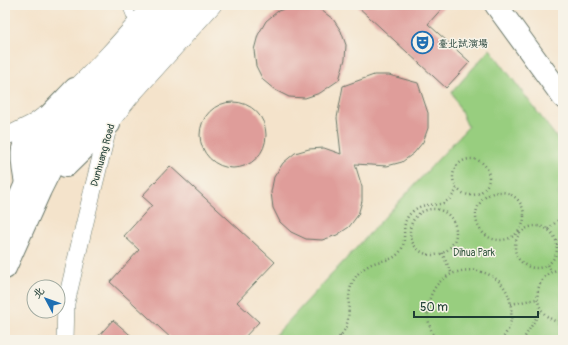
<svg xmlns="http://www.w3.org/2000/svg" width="568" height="345" viewBox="0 0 568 345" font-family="Pangolin,'LXGW WenKai TC',sans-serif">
<rect width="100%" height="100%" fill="#f7f3e8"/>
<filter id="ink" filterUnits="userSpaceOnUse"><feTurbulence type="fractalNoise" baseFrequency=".025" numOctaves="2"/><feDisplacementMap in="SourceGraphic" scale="8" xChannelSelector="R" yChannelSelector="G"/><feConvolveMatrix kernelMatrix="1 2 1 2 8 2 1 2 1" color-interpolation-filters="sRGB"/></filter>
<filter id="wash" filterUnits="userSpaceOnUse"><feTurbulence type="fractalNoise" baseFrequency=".012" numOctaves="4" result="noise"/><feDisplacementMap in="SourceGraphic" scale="16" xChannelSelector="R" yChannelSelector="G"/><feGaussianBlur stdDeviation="0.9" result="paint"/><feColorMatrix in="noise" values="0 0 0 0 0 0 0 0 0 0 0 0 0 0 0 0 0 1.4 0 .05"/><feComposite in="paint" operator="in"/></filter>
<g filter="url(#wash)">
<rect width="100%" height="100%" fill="#f4e3cb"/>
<path fill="#98ce7f" stroke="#5c865a" d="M490,49l73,97v36l-5,12 5,6v140h-292l197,-213 -16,-35z"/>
<g id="blocks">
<g fill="#df9d9a">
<path d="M356,5h89l-17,19 42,38 -24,26z"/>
<path d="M292,6h15l14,4 12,9 8,12 5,14 -1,14 -6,21 -19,13 -15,5 -16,-1 -14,-7 -12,-10 -7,-14 -2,-16 4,-15 8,-14 12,-10z"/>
<path d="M374,75h15l29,8 10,30v15l-5,14 -9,11 -12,9 -15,4 -32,-2 7,23v14l-4,14 -9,12 -12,8 -15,5 -16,-1 -15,-7 -11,-10 -7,-14 -2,-16 3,-15 9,-14 12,-10 14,-4 15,-1 17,6 -4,-36 6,-32z"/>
<circle cx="233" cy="135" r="33"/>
<path d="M170,166l105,96 -38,40 22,20 -17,18h-69l-63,-58 29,-32 -15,-14 28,-31 -10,-9z"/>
<path d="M113,320l23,20h-41z"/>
</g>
</g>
</g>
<g filter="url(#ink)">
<use href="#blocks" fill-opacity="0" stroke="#6a7769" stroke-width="1"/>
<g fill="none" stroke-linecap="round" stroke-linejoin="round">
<defs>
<path id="service" d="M127,5l8,20"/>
<g id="minor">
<path d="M66,97c31,-29 58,-60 86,-92"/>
<path d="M5,137l30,-15 8,-6"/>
<path d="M65,340l1,-37 18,-77 25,-102 22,-28 82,-91"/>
</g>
<g id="tertiary">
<path d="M496,5l67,92"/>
<path d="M66,166l43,-42"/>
<path d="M26,183c-2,-11 -5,-23 -3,-34 2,-11 42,-49 52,-60"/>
<path d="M5,231l31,-70 12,-19 122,-137"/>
<path d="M5,268l35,-78 10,-20 13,-20 20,-24 108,-121"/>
</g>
<path id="secondary" d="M5,230l1,-2"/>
</defs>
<use href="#service" stroke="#6a7769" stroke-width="10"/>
<use href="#minor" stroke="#6a7769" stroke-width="18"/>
<use href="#tertiary" stroke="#6a7769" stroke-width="24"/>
<use href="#secondary" stroke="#6a7769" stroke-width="24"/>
<g stroke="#6a7769" stroke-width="2.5" stroke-dasharray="1 3" stroke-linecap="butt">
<circle cx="471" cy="177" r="18"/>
<circle cx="500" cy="216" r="24"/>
<circle cx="433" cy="232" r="23"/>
<circle cx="536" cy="247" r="21"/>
<path d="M548,229l15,-13"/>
<path d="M442,253l10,21"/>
<path d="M547,265l5,6"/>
<path d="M563,269c-33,2 -35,49 0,54"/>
<path d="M511,304l26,-5"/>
<path d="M340,336l5,4"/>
<path d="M336,340c23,-19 4,-44 21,-65 5,-6 13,-11 20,-13 8,-2 16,-2 22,-9 11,-13 -2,-29 14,-42 17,-14 29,4 44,-22"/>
<path d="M438,340c-9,-9 -11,-22 -10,-34 1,-7 4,-14 8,-20 24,-29 74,-16 75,23 1,7 0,14 -3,21 -2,3 -4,7 -7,10"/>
<path d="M523,340l18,-30"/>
<path d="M558,340l5,-9"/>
</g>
<use href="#service" stroke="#fff" stroke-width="9"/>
<use href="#minor" stroke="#fff" stroke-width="17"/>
<use href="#tertiary" stroke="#fff" stroke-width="22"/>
<use href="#secondary" stroke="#fff" stroke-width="22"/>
</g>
</g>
<defs>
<symbol id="theatre-ring" viewBox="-11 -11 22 22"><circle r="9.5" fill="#f7f3e8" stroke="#1f6fb2" stroke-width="1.5"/><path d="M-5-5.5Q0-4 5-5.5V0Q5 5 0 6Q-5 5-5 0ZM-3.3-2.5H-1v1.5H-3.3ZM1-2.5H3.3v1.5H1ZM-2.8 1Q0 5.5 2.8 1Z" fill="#1f6fb2"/></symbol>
</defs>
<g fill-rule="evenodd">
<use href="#theatre-ring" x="410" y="30" width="25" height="25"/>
</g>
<g text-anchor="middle" stroke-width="3" stroke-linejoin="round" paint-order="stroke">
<g font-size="10" fill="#1f3d34" stroke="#f7f3e8" text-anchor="start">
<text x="438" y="47">臺北試演場</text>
</g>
<g font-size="10" fill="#1f3d34" stroke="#f7f3e8">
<text transform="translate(102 155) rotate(-74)" y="4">Dunhuang Road</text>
</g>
<g font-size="10" fill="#375a43" stroke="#f7f3e8">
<text x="474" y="256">Dihua Park</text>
</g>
</g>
<rect width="568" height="345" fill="none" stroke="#f7f3e8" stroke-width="20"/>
<g transform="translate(46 299) rotate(311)"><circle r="19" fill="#f7f3e8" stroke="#a1aaa0"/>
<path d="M0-3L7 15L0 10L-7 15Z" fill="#1f6fb2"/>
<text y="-6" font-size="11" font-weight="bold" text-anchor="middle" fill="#1f3d34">北</text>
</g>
<path d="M414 311v6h124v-6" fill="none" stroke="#1f3d34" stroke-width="2"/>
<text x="420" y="311" font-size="12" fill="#1f3d34" stroke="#f7f3e8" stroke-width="3" paint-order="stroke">50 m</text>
</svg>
